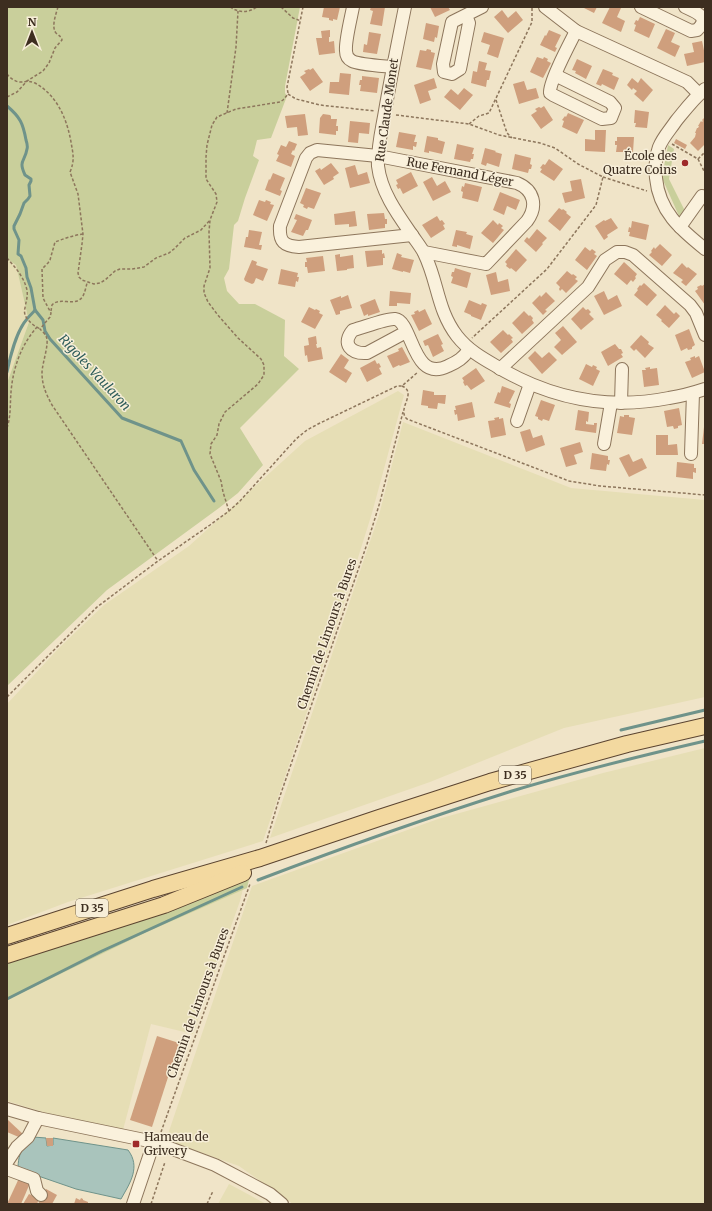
<svg xmlns="http://www.w3.org/2000/svg" width="712" height="1211" viewBox="0 0 712 1211" font-family="Merriweather,serif">
<rect width="100%" height="100%" fill="#f0e4c8"/>
<g fill="#e6deb5">
<path d="M7,259l9,6 13,57 -22,61z"/>
<path d="M398,391l6,4 -32,118 -30,96 -79,232 -195,61 -61,23v-221l52,-56 45,-43 85,-59 116,-105z"/>
<path d="M403,422l168,66 134,12v197l-141,31 -134,54 -160,56 109,-323z"/>
<path d="M705,748v456h-412l-54,-38 -73,-26 86,-254 186,-67 165,-46z"/>
<path d="M243,889l-3,12 -47,133 -42,-10 -28,106 -57,-11 -59,-18v-101l140,-68z"/>
<path d="M229,1184l37,20h-48z"/>
</g>
<g fill="#c9cf9b">
<path d="M7,7h293l-15,79v7l2,3 -16,42 -14,2 -4,16 6,4 -14,38 -7,23 -4,4 -5,44 -5,9 3,13 12,13h16l30,16 -1,36 15,13 -59,59 23,37 -25,28 -19,15 -112,82 -100,96v-303l22,-61 -13,-57 -9,-6z"/>
<path d="M668,145l6,4 -5,30 17,34 -7,3 -17,-38z"/>
<path d="M250,876l-3,12 -100,44 -140,68v-39l211,-72z"/>
</g>
<path fill="#a9c4bc" stroke="#6f938a" d="M33,1137l13,1 1,8 6,-1v-7l75,12c13,17 2,33 -7,49l-45,-10 -58,-20c0,-7 1,-16 6,-22 4,-4 7,-4 9,-10z"/>
<g fill="none" stroke-linecap="round" stroke-linejoin="round">
<g stroke="#6f938a" stroke-width="3">
<path d="M7,106c13,11 16,17 19,34 1,3 2,6 1,9 -2,13 -9,11 -2,26l6,4v2l-2,4 1,11 -2,3 -4,4 -4,11 -6,12v3l5,11 -1,14 3,2 5,12 1,9 4,11 4,22c-2,3 -6,6 -8,9 -10,11 -17,38 -20,53"/>
<path d="M35,310l8,10 2,11 5,8 72,79 59,23 13,29 20,31"/>
<path d="M621,730l84,-20"/>
<path d="M258,880c84,-32 168,-62 254,-89 63,-19 128,-35 193,-50"/>
<path d="M7,999l95,-48 140,-64"/>
</g>
</g>
<g fill="#cf9f7d">
<path d="M324,7h16l-3,13 -4,-1v2l-4,-1v-2l-7,-1z"/>
<path d="M371,7h14l-3,19 -12,-2 3,-13 -3,-1z"/>
<path d="M430,7h18l2,3 -15,7z"/>
<path d="M582,7h15l-3,6z"/>
<path d="M610,7h8l3,1 -4,9 8,4 -4,11 -19,-9z"/>
<path d="M502,10l6,8 8,-7 7,9 -15,13 -14,-16z"/>
<path d="M640,17l15,7 -6,14 -15,-7 2,-6 -2,-1 2,-4 2,1z"/>
<path d="M426,23l13,3 -2,12 -2,-1 -1,5 -11,-3z"/>
<path d="M666,29l9,4 -4,9 9,4 -5,11 -18,-9z"/>
<path d="M330,30v7h-1v5l5,-1 1,12 -16,2 -3,-17h6l-1,-7z"/>
<path d="M549,30l12,5 -6,12 2,1 -2,4 -15,-7 5,-10 1,1z"/>
<path d="M369,32l12,2 -4,20 -14,-2 1,-8 3,1z"/>
<path d="M484,32l20,6 -6,20 -11,-4 3,-9 -9,-3z"/>
<path d="M702,41l3,14v7l-18,4 -3,-12 10,-2 -2,-9z"/>
<path d="M427,49l4,1v2l4,1 -4,17 -15,-3 4,-17 6,1z"/>
<path d="M537,57l6,2 1,-2 4,2 -1,2 4,2 -8,15 -13,-6z"/>
<path d="M577,59l15,7 -6,13 -11,-6 1,-2 -4,-1z"/>
<path d="M479,61l8,2 -2,7 6,1 -2,9h-2l-1,7 -15,-4 2,-12 4,1z"/>
<path d="M313,68l10,14 -13,9 -10,-14 6,-4 -2,-2 5,-2 1,1z"/>
<path d="M603,69l10,4 -1,2 7,3 -5,12 -12,-6 -1,2 -5,-2z"/>
<path d="M340,73l11,1 -2,21 -20,-2 1,-11h9z"/>
<path d="M362,76l17,2 -2,15 -17,-2 1,-6h-2l1,-5h2z"/>
<path d="M434,78l3,10 -9,3 3,9 -11,4 -6,-19z"/>
<path d="M632,78l6,5 3,-5 12,12 -10,12 -9,-8 3,-3 -4,-3 -1,2 -5,-5z"/>
<path d="M524,81l3,9 9,-2 3,10 -20,6 -6,-20z"/>
<path d="M464,88l9,7 -13,15 -16,-13 7,-8 7,6z"/>
<path d="M544,106l9,14 -12,9 -10,-14 6,-4 -2,-2 4,-2 2,1z"/>
<path d="M635,110l14,2 -2,16 -12,-1 1,-4h-2z"/>
<path d="M568,113l16,7 -7,14 -15,-7 2,-6 -2,-1 3,-4 1,1z"/>
<path d="M305,114l3,21 -10,1 -1,-9 -10,1 -2,-12z"/>
<path d="M323,114l7,1 1,1v3h6l-1,7h2v5h-2v4l-17,-2 1,-15z"/>
<path d="M705,117v27l-7,7 -8,-8 5,-6 1,-4h-1l2,-5h1l1,-2h-1l3,-5 1,1 1,-1 -1,-1z"/>
<path d="M350,121l20,2 -1,11 -10,-1 -1,10 -10,-1z"/>
<path d="M595,130h11l-1,22 -20,-1v-12l10,1z"/>
<path d="M399,132l17,3 -2,7h3l-1,5 -3,-1v4l-17,-3z"/>
<path d="M427,136l11,2v2l7,2 -3,12 -13,-3v2l-5,-1z"/>
<path d="M617,137h17l-1,15h-17l1,-7h-2v-4h2z"/>
<path d="M676,139l11,6 -2,4 -11,-6z"/>
<path d="M289,141l8,3 -3,7 -1,-1 -2,4 4,2 -4,11 -15,-6 3,-6 -2,-1 4,-9 5,2z"/>
<path d="M457,144l17,4 -2,6h2l-1,5h-2l-1,3 -16,-3z"/>
<path d="M485,148l11,3 -1,1 7,2 -3,13 -12,-4 -1,3 -5,-2z"/>
<path d="M515,154l16,4 -1,6 2,1 -1,4h-2l-1,4 -16,-4z"/>
<path d="M549,159l14,10 -9,12 -14,-9 2,-3 -2,-1 3,-4 2,1z"/>
<path d="M331,163l8,10 -6,4 1,2 -10,6 -9,-14 5,-3 1,2z"/>
<path d="M355,165l3,10 9,-3 3,11 -20,5 -5,-20z"/>
<path d="M411,172l7,14 -15,8 -3,-6 -2,1 -2,-4 2,-1 -2,-4z"/>
<path d="M273,173l12,5 -5,12 2,1 -2,5 -15,-6 4,-11 1,1z"/>
<path d="M432,177l5,9 8,-5 6,11 -18,9 -10,-19z"/>
<path d="M581,179l4,19 -20,5 -3,-10 10,-2 -2,-10z"/>
<path d="M465,183l17,4 -4,15 -16,-4 1,-6 -2,-1 1,-5 2,1z"/>
<path d="M306,188l15,5 -7,16 -6,-2 -1,2 -4,-2 1,-2 -4,-2z"/>
<path d="M500,192l20,8 -4,10 -9,-4 -3,9 -11,-5z"/>
<path d="M259,200l6,2 1,-2 5,2 -1,2 4,1 -7,16 -14,-6z"/>
<path d="M559,208l3,2 1,-1 4,3 -1,1 5,4 -11,14 -12,-10z"/>
<path d="M355,211l2,15 -8,1v-3l-14,1 -1,-11z"/>
<path d="M384,213l1,6h2v5h-2v4l-16,2 -2,-16z"/>
<path d="M296,214l16,6 -4,10h-2l-3,6 -12,-4 6,-12 -3,-1z"/>
<path d="M437,216l3,5 2,-1 3,4 -2,1 2,4 -14,9 -9,-13z"/>
<path d="M611,218l7,10 -11,7 1,2 -4,3 -9,-14 9,-6 1,1z"/>
<path d="M493,220l5,5 1,-2 4,3 -2,2 3,2 -11,13 -12,-10z"/>
<path d="M632,221l17,4 -3,15 -17,-4 1,-4h-2l1,-5 2,1z"/>
<path d="M537,229l10,9 -5,5 1,1 -7,8 -12,-11 3,-4 2,2z"/>
<path d="M249,230l13,2 -3,13h3l-1,5 -17,-3 2,-10h2z"/>
<path d="M456,230l11,2 -1,2 7,2 -3,13 -13,-4v2l-5,-1z"/>
<path d="M660,244l12,11 -10,11 -13,-11 3,-3 -1,-1 3,-4 1,2z"/>
<path d="M585,247l5,4 2,-2 4,3 -2,2 3,2 -10,14 -12,-10z"/>
<path d="M516,249l11,11 -11,12 -5,-4 -1,1 -4,-3 1,-2 -2,-2z"/>
<path d="M382,250v4l2,-1 1,5h-2v7l-16,2 -2,-16z"/>
<path d="M397,253l5,2 -1,2 13,3 -4,13 -7,-2v1l-11,-3z"/>
<path d="M340,254v3l13,-2 1,13 -7,1v1l-10,1 -2,-16z"/>
<path d="M323,256l2,15 -17,2 -1,-6h-2v-5h2l-1,-4z"/>
<path d="M252,260l5,2 -1,3 12,4 -5,12 -7,-3 -2,5 -2,1 -7,-3 -1,-2z"/>
<path d="M624,262l13,12 -2,3 1,1 -3,4 -2,-2 -4,5 -13,-11z"/>
<path d="M682,263l5,5 1,-1 9,7 -11,12 -5,-4 2,-2 -10,-7z"/>
<path d="M455,268l16,5 -4,15 -16,-5 2,-6 -2,-1 1,-4h2z"/>
<path d="M281,269l17,4 -1,4h2l-1,5 -2,-1 -1,6 -17,-3z"/>
<path d="M567,271l5,4 1,-1 4,3 -2,2 3,2 -12,12 -4,-4 -2,2 -1,-2 1,-2 -4,-4z"/>
<path d="M496,272l2,10 10,-3 2,12 -19,4 -5,-20z"/>
<path d="M644,283l13,12 -10,11 -13,-11 4,-5 -1,-1 3,-4 1,1z"/>
<path d="M705,284v21l-10,-14 3,-2 -1,-2 4,-2 1,1z"/>
<path d="M390,291l21,2 -1,11 -13,-1v3h-8z"/>
<path d="M604,291l4,9 9,-5 5,11 -18,9 -10,-19z"/>
<path d="M546,292l9,9 -10,9 2,1 -4,4 -11,-12 8,-8 1,2z"/>
<path d="M348,295l4,13 -12,3v3l-4,1 -6,-15 11,-4v2z"/>
<path d="M375,299l5,13 -12,4v-2l-4,2 -4,-11z"/>
<path d="M469,300l12,5 1,-2 5,2 -6,15 -10,-4v-1l-7,-3z"/>
<path d="M665,305l9,9 2,-2 4,4 -11,12 -8,-7 1,-1 -6,-5z"/>
<path d="M309,307l6,3 1,-1 4,2 -1,2 4,2 -8,14 -14,-7z"/>
<path d="M583,307l3,3 2,-1 3,3 -2,2 5,5 -13,11 -10,-11z"/>
<path d="M425,309l7,15 -13,7 -8,-16 4,-1 -1,-2 4,-2 1,2z"/>
<path d="M524,311l5,5 1,-1 3,3 -1,2 2,3 -12,11 -10,-11z"/>
<path d="M563,326l14,16 -15,13 -8,-8 7,-7 -6,-7z"/>
<path d="M689,329l6,16 -3,2v2l-4,1 -1,-2 -6,3 -6,-16z"/>
<path d="M503,330l5,5 1,-1 4,4 -2,1 2,3 -12,11 -11,-11z"/>
<path d="M438,334l5,10 -2,1 3,6 -11,6 -5,-12 -3,1 -2,-5z"/>
<path d="M641,335l8,7 -1,2 6,4 -9,10 -9,-9 -2,2 -4,-4z"/>
<path d="M316,336l1,8h-1l1,4 4,-1 2,12 -15,3 -1,-7 -2,1 -1,-10 5,-1 -1,-7z"/>
<path d="M615,344l4,5h2l2,4 -2,1 2,3 -15,9 -7,-14z"/>
<path d="M402,347l8,15 -10,4 -1,-1 -6,3 -6,-12 12,-5 -1,-2z"/>
<path d="M535,351l7,7 7,-6 8,8 -15,14 -14,-16z"/>
<path d="M341,354l8,6 -5,8 8,5 -6,10 -17,-11z"/>
<path d="M695,356v2l4,-2 6,16 -13,6 -7,-16 6,-2 -1,-2z"/>
<path d="M375,360l2,4 2,-1 2,4 -2,1 3,6 -15,8 -7,-14z"/>
<path d="M586,364l6,3 1,-2 4,2 -1,2 4,2 -7,15 -14,-7z"/>
<path d="M650,367v2l7,-1 2,17 -15,2 -2,-17h4l-1,-2z"/>
<path d="M476,368l9,13 -14,9 -4,-5 -2,1 -2,-4 1,-1 -2,-3z"/>
<path d="M502,386l13,5 -6,12 2,1 -1,4 -16,-5 4,-11 2,1z"/>
<path d="M423,390l11,2v3h12l-1,9 -7,-1 -1,6 -9,-1v-2l-7,-1z"/>
<path d="M541,400l14,5 -6,16 -6,-2 -1,2 -4,-2v-2l-3,-1z"/>
<path d="M472,402l3,15 -17,4 -1,-7 -2,1 -1,-5h2l-1,-4z"/>
<path d="M679,408l3,17 -4,1v2l-4,1 -1,-3 -6,1 -3,-16z"/>
<path d="M578,410l11,2 -1,10 -2,-1v3l8,1v-2h3l-1,10 -21,-3z"/>
<path d="M624,415h5v2l6,1 -3,17 -15,-2 3,-17 4,1z"/>
<path d="M499,417v2l4,-1 3,17 -15,3 -3,-17 7,-1 -1,-2z"/>
<path d="M704,427h1v17h-3z"/>
<path d="M530,429l3,9 9,-3 3,10 -19,7 -6,-20z"/>
<path d="M656,435h12v10l9,-1 1,11h-22z"/>
<path d="M580,442l3,10 -9,3 3,9 -11,3 -6,-19z"/>
<path d="M592,453l16,3v4h2l-1,5 -2,-1 -1,7 -16,-2z"/>
<path d="M629,454l4,8 9,-4 5,10 -18,9 -10,-19z"/>
<path d="M677,462l17,2v4h2v5l-3,-1v7l-17,-2z"/>
<path d="M157,1036l22,7 -27,84 -22,-7z"/>
<path d="M8,1120l16,15 -3,3 -14,-6z"/>
<path d="M46,1138h7v8h-6z"/>
<path d="M20,1176l11,5 -10,23h-14z"/>
<path d="M46,1189l11,6 -5,9h-14z"/>
<path d="M29,1194l10,5 -2,5h-14z"/>
<path d="M76,1198l4,2 1,-2 2,1v1l5,2v2h-14z"/>
</g>
<g fill="none" stroke-linecap="round" stroke-linejoin="round">
<defs>
<g id="minor">
<path d="M353,7c-2,11 -8,34 -7,44 0,4 2,8 6,10 8,4 31,5 41,6"/>
<path d="M405,7c-7,35 -14,69 -20,104 -3,18 -8,37 -7,55 3,26 20,49 34,69 4,6 9,12 12,18 14,28 13,57 33,83 11,14 25,22 39,30 53,32 112,44 173,32 13,-2 24,-5 36,-9"/>
<path d="M545,7l31,24 111,51 12,12"/>
<path d="M641,7l50,24 6,-1c14,-13 -1,-18 -12,-23"/>
<path d="M466,15l3,8 -9,46 -8,5 -8,-2 -1,-8 9,-42 30,-15"/>
<path d="M555,75l55,27 5,6 -4,10 -9,1 -49,-24 -3,-2c-1,-11 20,-50 26,-62"/>
<path d="M705,89c-11,9 -20,21 -29,32 -6,9 -13,16 -17,26 -3,9 -4,21 -3,31 3,33 24,51 49,71"/>
<path d="M680,227l22,-31"/>
<path d="M412,235l-113,12c-15,-1 -20,-5 -19,-21l26,-68 4,-5 7,-3 61,6 139,27c17,7 21,23 10,38l-41,43 -62,-12"/>
<path d="M406,332l-39,21c-16,1 -26,-9 -14,-23 9,-2 34,-12 42,-11 18,2 17,65 53,47 9,-4 16,-8 21,-17"/>
<path d="M500,369l88,-82 17,-27 12,-8h8l8,3 57,50 6,8 9,22"/>
<path d="M621,403l1,-34"/>
<path d="M517,421l13,-37"/>
<path d="M604,444l7,-41"/>
<path d="M691,454l2,-61"/>
<path d="M7,1109l31,9 116,24 61,23 55,29 12,10"/>
<path d="M7,1162l10,-15 11,-10 10,-19"/>
<path d="M7,1169l27,10 3,12 4,4"/>
<path d="M133,1204l21,-62"/>
</g>
<g id="major">
<path d="M7,936l146,-47 107,-31 119,-40 111,-36 137,-38 78,-18"/>
<path d="M7,955l157,-50 79,-32"/>
</g>
</defs>
<use href="#minor" stroke="#8d765c" stroke-width="14"/>
<use href="#major" stroke="#5b4430" stroke-width="18"/>
<g stroke="#8d765c" stroke-width="1.5" stroke-dasharray="3 2" stroke-linecap="butt">
<path d="M230,7c9,6 18,6 27,0"/>
<path d="M281,7l12,11 8,3"/>
<path d="M7,74c2,3 8,8 13,8 6,0 8,-2 15,1 22,12 32,36 36,59 2,12 4,18 -1,30l8,22 5,40 -1,10 -4,29 1,4 3,3 12,4 6,-1 5,-3 10,-9 5,-2h12l12,-2 12,-9 13,-5 5,-4 11,-11 16,-8 9,-10"/>
<path d="M288,93l-1,-6 16,-80"/>
<path d="M288,94l8,5 24,6 55,6"/>
<path d="M7,97l10,-5 10,-11 16,-10 6,-8 6,-15 7,-8c-1,-4 -3,-4 -6,-7 -5,-6 0,-19 2,-26"/>
<path d="M496,100l11,33 5,5"/>
<path d="M227,113l9,-66 2,-36"/>
<path d="M396,115l73,9 30,11 41,8 15,5 23,16 25,13 -7,28 -49,64 -75,69"/>
<path d="M469,124l10,-8 10,-3 43,-91v-15"/>
<path d="M672,144l26,15 7,-7"/>
<path d="M698,159l7,14"/>
<path d="M603,177l44,14"/>
<path d="M83,234c-9,1 -20,5 -28,8l-5,18 -2,3 -6,6 1,29 8,15 -1,4 -10,12c2,2 5,5 6,7 4,7 -4,27 -4,37 0,12 4,21 10,32l106,156"/>
<path d="M7,258c8,9 17,19 20,32 1,7 -1,11 -2,18 -3,10 8,17 15,21"/>
<path d="M51,311l1,-6c8,-9 24,3 31,-9 2,-4 3,-9 4,-13"/>
<path d="M402,386c16,7 -6,23 5,33l162,62 31,5 105,9"/>
<path d="M7,428c4,-12 3,-24 4,-36 2,-24 10,-47 26,-65"/>
<path d="M229,511l-6,-19 -2,-11 -11,-27 1,-10 6,-9 2,-11 6,-12 33,-28 6,-9v-10l-3,-6 -23,-21 -21,-24 -9,-12 -4,-9v-7l6,-18 -1,-36 1,-12 7,-18 -1,-8 -10,-15v-22l1,-12 5,-20 5,-8 19,-8 44,-7 3,-2 5,-6"/>
<path d="M7,697l90,-90 61,-46 52,-36 19,-14 11,-10 56,-62 11,-9 11,-6 79,-38h5l16,-14"/>
<path d="M266,843l13,-44 88,-255 13,-42 23,-90"/>
<path d="M161,1132l89,-248"/>
<path d="M151,1204l14,-42"/>
<path d="M207,1204l6,-13"/>
</g>
<use href="#minor" stroke="#faf1dc" stroke-width="12"/>
<use href="#major" stroke="#f3d9a0" stroke-width="16"/>
</g>
<g fill="#9e2a2b" stroke="#f7eed8" stroke-width="1.5">
<circle cx="685" cy="163" r="4"/>
<rect x="132" y="1140" width="8" height="8" rx="2"/>
</g>
<g text-anchor="middle" stroke-width="3" stroke-linejoin="round" paint-order="stroke">
<g fill="#f7eed8" stroke="#756857" stroke-width="1">
<rect x="499" y="766" width="32" height="18" rx="3"/>
<rect x="76" y="899" width="32" height="18" rx="3"/>
</g>
<g font-size="11" font-weight="bold" fill="#3d2e20">
<text x="515" y="779">D 35</text>
<text x="92" y="912">D 35</text>
</g>
<g font-size="12" fill="#3d2e20" stroke="#f7eed8">
<text transform="translate(387 110) rotate(-82)" y="4">Rue Claude Monet</text>
<text transform="translate(460 172) rotate(11)" y="4">Rue Fernand Léger</text>
<text transform="translate(327 634) rotate(-71)" y="4">Chemin de Limours à Bures</text>
<text transform="translate(198 1003) rotate(-70)" y="4">Chemin de Limours à Bures</text>
</g>
<g font-size="12" fill="#3d2e20" stroke="#f7eed8" text-anchor="end">
<text x="677" y="160">École des<tspan x="677" dy="14">Quatre Coins</tspan></text>
<text x="144" y="1141" text-anchor="start">Hameau de<tspan x="144" dy="14">Grivery</tspan></text>
</g>
<g font-size="13" font-style="italic" fill="#2f5d5a" stroke="#f7eed8">
<text transform="translate(95 372) rotate(47)" y="5">Rigoles Vaularon</text>
</g>
</g>
<rect width="712" height="1211" fill="none" stroke="#3d2e20" stroke-width="16"/>
<g transform="translate(32 32)" stroke="#f7eed8" stroke-width="3" paint-order="stroke">
<path d="M0-3L7 15L0 10L-7 15Z" fill="#3d2e20"/>
<text y="-6" font-size="11" font-weight="bold" text-anchor="middle" fill="#3d2e20">N</text>
</g>
</svg>
